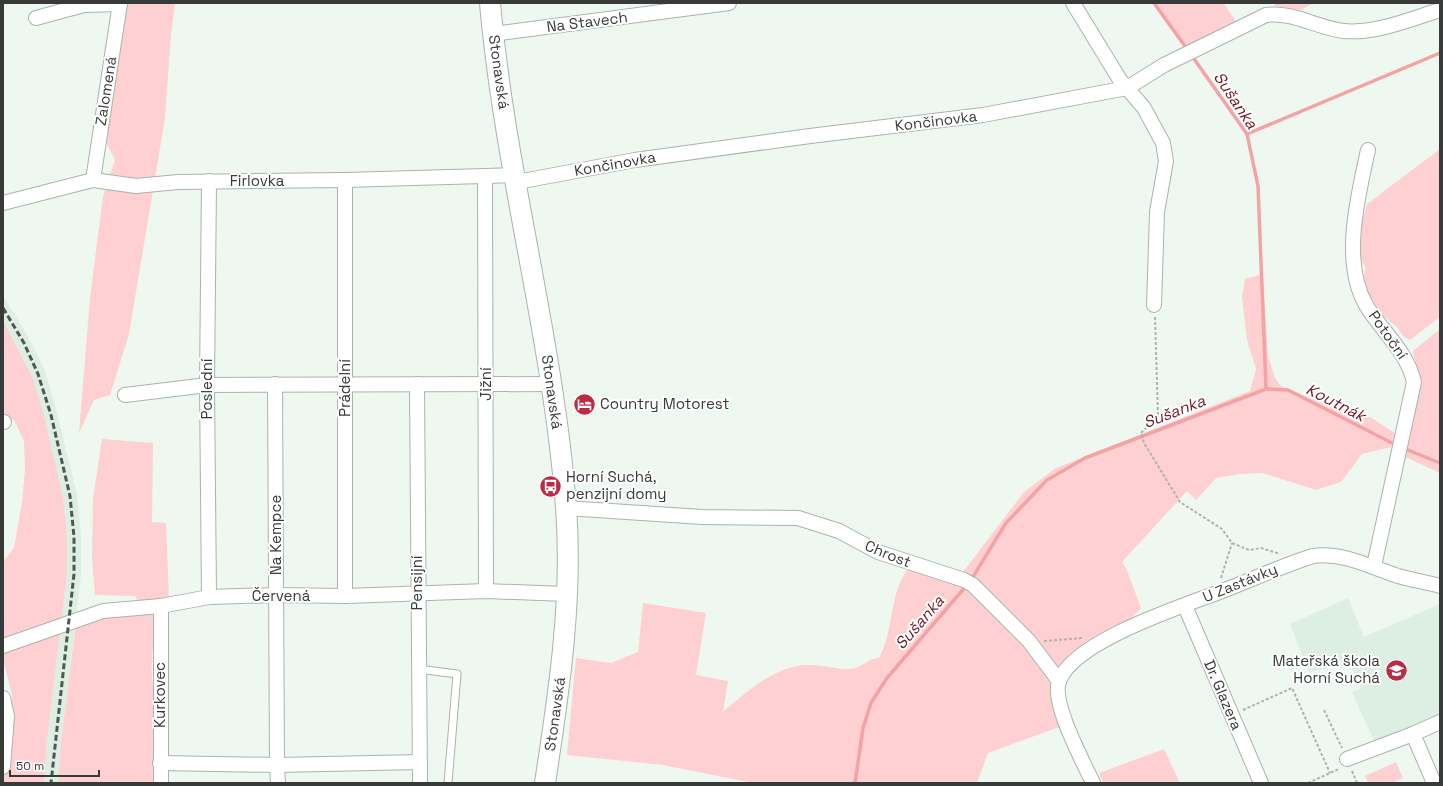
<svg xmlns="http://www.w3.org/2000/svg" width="1443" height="786" viewBox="0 0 1443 786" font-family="'Space Grotesk',sans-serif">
<rect width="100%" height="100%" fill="#eef8f1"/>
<g fill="#ddeee3">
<path d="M3,296l27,44 15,31 12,42 20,82 4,41v38l-20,168 -3,41h-14l3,-43 20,-166v-37l-4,-40 -31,-121 -29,-55z"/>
<path d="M1348,598l16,39 76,-33v111l-65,28 -23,-51 9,-4 -13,-29 -24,10 -15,3 -19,-48z"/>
</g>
<g fill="#fed0d1">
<path d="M123,3h52l-4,32 -6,83 -36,216 -19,61 -16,5 -15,33 11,-135 13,-102 12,-36 -10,-20z"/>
<path d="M1154,3h70l14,22 -50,26z"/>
<path d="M1274,3h39l-12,7 -26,-4z"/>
<path d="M1440,149v168l-30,23 -7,-4 -7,-10 -15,-12 -13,-22 -4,-12 1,-13 -4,-8 -1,-30 7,-25z"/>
<path d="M1263,274l5,82 7,22 6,8 41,17 48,14 25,16 -4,14 -29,7 -21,28 -25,8 -53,-17 -23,1 -24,4 -20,22 -9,-9 -65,71 4,6 15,40 -16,17 -37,19 -36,56 7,27 -71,26 -11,30h-224l-90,-18 -96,-10 9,-97 35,5 27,-11 5,-49 63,10 -10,62 32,6 -5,31c25,-21 53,-48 88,-47 14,0 26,5 40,4 11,-1 17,-11 28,-11 15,-27 10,-65 29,-89l15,3h40l61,-80 32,-24 194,-77 6,-22 -9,-29 -5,-43 3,-18z"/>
<path d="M3,321l29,55 12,40 19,81 4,40v37l-20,166 -3,43h-41l10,-64 -1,-24 -9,-36v-97l11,-14 8,-46 3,-33 -1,-28 -10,-21 -11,-4z"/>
<path d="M1440,329v144l-37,-17 17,-66 -7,-39z"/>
<path d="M102,439l51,4 -1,79 14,1 3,77 -30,3 -4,-7 -40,-1 -3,-37 1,-59z"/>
<path d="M149,612l4,3 3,6c-3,26 -8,53 0,78v84h-98l3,-41 15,-120z"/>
<path d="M1164,749l16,34h-77l-4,-10z"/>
<path d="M1396,762l7,16 -11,5h-24l-3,-7z"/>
</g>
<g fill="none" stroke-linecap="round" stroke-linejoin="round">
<g stroke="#f4a3a5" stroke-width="3.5">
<path d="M1154,3l33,46"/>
<path d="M1247,134l193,-81"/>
<path d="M1266,389l22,1 106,54"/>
<path d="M1403,448l37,15"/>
<path d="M971,580l35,-57 41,-43 38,-22 181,-69 -8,-203 -11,-52 -55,-78"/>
<path d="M855,783l8,-55 8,-25 16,-25 80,-93"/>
</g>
<defs>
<path id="lane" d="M418,669l39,5 -9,109"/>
<g id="street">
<path d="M1073,3l47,77 7,8 37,-23 102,-50c27,-4 51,13 78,16 32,3 66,-12 96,-21"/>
<path d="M36,18l48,-13 36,-1"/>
<path d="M493,34l236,-31"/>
<path d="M1368,150c-10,46 -27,112 -2,155 16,27 41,46 48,77l-40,184"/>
<path d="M485,177l1,414"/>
<path d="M93,180l27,-177"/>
<path d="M209,181l-2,204 2,212"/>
<path d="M517,182l118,-22 175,-24 173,-21 144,-27 17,20 19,35 3,18 -9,51 -3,93"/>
<path d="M3,203l90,-23 43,6 42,-4 167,-2 170,-5"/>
<path d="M275,384l2,381 1,18"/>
<path d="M417,384l3,399"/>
<path d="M125,395l82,-10 345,-1"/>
<path d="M3,422h1"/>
<path d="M566,508l136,9 96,1 41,13 39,21 86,28 9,5 56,56 30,40"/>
<path d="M345,596v-416"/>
<path d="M161,606v177"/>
<path d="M1185,606l76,177"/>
<path d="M3,646l100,-35 58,-5 48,-9 67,-2 69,1 141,-5 80,3"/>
<path d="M3,698l4,18 -4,51"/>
<path d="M1413,734l27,-12"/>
<path d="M1347,759l66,-25 21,49"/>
<path d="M160,763l117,2 143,-3"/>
<path d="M1093,783c-10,-22 -42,-80 -34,-102 16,-42 131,-77 171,-93 28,-11 54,-23 83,-32 30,-4 57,11 85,20 14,4 28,6 42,10"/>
</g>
<path id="secondary" d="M490,3c15,170 63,334 76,504 7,92 -7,185 -21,276"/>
</defs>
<use href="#lane" stroke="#aab3ad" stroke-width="9"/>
<use href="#street" stroke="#aab3ad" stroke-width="16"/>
<use href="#secondary" stroke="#aab3ad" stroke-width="22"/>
<g stroke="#adb4af" stroke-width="2" stroke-dasharray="3 2" stroke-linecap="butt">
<path d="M1155,317l3,99 -17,17 3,10 36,59 42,27 10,14 17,7 12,-2 19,6"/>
<path d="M1221,578l11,-35"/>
<path d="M1044,641l39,-3"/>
<path d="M1243,710l49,-22 38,85"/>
<path d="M1324,710l18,38"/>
<path d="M1352,771l5,12"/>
<path d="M1308,783l31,-14"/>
</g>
<use href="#lane" stroke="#fff" stroke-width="7"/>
<use href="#street" stroke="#fff" stroke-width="14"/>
<use href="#secondary" stroke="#fff" stroke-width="20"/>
<path stroke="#525653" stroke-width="3" stroke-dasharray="6 3" stroke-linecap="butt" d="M3,308l21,35 14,31 13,41 19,81 4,41v37l-23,209"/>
</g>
<defs>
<symbol id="hotel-disc" viewBox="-11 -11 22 22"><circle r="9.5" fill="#bc2b43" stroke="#fff"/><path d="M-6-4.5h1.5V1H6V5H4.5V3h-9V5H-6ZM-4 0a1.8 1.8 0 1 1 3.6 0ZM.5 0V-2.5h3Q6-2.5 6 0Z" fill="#fff"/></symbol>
<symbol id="bus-disc" viewBox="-11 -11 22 22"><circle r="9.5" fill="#bc2b43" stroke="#fff"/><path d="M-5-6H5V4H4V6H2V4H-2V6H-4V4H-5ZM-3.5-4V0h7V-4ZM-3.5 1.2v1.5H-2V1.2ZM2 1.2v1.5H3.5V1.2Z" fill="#fff"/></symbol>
<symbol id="school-disc" viewBox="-11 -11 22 22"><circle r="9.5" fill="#bc2b43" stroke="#fff"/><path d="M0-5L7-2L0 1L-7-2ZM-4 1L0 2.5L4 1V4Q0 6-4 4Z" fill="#fff"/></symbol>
</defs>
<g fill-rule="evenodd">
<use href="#hotel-disc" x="572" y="392" width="25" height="25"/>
<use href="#bus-disc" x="538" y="474" width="25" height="25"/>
<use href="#school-disc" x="1384" y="658" width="25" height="25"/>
</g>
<g text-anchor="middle" stroke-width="4" stroke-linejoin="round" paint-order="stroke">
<g font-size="15" fill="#373a38" stroke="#fff">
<text transform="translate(587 22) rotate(-7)" y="5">Na Stavech</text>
<text transform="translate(499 72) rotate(82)" y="5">Stonavská</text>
<text transform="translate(106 91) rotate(-81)" y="5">Zalomená</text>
<text transform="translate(936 121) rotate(-7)" y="5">Končinovka</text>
<text transform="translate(615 164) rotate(-10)" y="5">Končinovka</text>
<text x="257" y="186">Firlovka</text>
<text transform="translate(1388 335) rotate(55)" y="5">Potoční</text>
<text transform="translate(486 384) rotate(-90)" y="5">Jižní</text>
<text transform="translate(345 388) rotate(-90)" y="5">Prádelní</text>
<text transform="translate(207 389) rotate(-90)" y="5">Poslední</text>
<text transform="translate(552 392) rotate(82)" y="5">Stonavská</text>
<text transform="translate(276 535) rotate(-90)" y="5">Na Kempce</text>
<text transform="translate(888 554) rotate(22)" y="5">Chrost</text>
<text transform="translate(417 583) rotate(-90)" y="5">Pensijní</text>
<text transform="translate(1240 583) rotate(-22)" y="5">U Zastávky</text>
<text x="281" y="601">Červená</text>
<text transform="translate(160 695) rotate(-90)" y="5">Kurkovec</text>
<text transform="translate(1223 695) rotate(67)" y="5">Dr. Glazera</text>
<text transform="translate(555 714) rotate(-82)" y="5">Stonavská</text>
</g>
<g font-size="15" fill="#373a38" stroke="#fff" text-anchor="start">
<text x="600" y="409">Country Motorest</text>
<text x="566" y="482">Horní Suchá,<tspan x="566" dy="17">penzijní domy</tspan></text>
<text x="1380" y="666" text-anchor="end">Mateřská škola<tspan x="1380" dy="17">Horní Suchá</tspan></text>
</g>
<g font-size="16" font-style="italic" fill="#6f1725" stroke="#fff">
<text transform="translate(1236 100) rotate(56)" y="6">Sušanka</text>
<text transform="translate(1336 402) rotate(27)" y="6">Koutnák</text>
<text transform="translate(1174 411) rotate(-21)" y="6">Sušanka</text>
<text transform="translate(919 622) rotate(-49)" y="6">Sušanka</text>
</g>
</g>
<rect width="1443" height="786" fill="none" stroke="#373a38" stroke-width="8"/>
<path d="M10 770v6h89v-6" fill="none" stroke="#373a38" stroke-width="2"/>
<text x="16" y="770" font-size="12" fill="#373a38" stroke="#ffffff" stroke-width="3" paint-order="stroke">50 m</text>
</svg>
